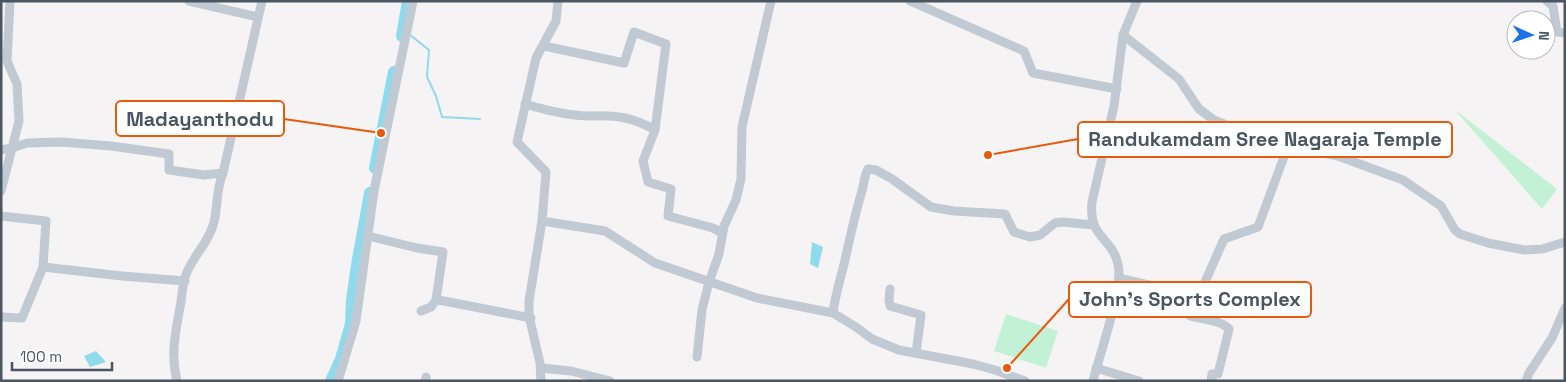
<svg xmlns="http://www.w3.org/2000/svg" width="1566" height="382" viewBox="0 0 1566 382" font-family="'Space Grotesk',sans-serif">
<rect width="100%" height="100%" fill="#f5f3f3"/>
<g fill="#c3f1d5">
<path d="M1454,109l103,80 -15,20z"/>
<path d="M1006,314l52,17 -12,37 -52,-17z"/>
</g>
<g fill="#90daee">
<path d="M812,242l11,5 -5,21 -8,-4z"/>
<path d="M96,351l10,11 -16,5 -6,-11z"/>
</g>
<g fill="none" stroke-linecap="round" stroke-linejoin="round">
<path stroke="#90daee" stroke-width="2" d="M409,34l20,16 -2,27 9,19 6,21 38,2"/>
<g stroke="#90daee" stroke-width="12">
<path d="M402,36l6,-35"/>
<path d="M375,168l19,-96"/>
<path d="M331,381l10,-22 10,-35 1,-24 5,-35 13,-72"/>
</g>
<g stroke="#c1cad2" stroke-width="9">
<path d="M189,1l69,16"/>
<path d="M558,1l-2,20 -20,37 -19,84 29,30 -4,49 63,10 50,32 102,35 76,15 23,14 16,12 27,11 74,14 22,6 30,11"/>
<path d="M910,1l114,50 9,22 84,16"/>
<path d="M1547,1l6,5 4,26 8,1"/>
<path d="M1123,35l56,44 20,30 15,11 58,23 66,13 65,24 38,26 14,24 5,4 28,9 36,7 18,-1 23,-7"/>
<path d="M544,46l80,17 10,-31 32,12 -11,86 -12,31 5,21 23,7 -3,27 45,12 9,5"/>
<path d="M525,104c20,6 45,12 66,12 24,-1 42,1 64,14"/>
<path d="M1,150l11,-2 15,-5 34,-1 50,4 58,8v16l35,5 19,-2"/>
<path d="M1,191l18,-70 -2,-37 -10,-23 3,-60"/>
<path d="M1,216l45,5 -3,46"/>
<path d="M368,236l49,12 26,4 -7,48"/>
<path d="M1119,278l80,19"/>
<path d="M890,289l-1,11 1,6 31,9 -5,38"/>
<path d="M421,311l10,-4 5,-7 8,1 87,17"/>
<path d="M833,313c2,-18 8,-35 12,-53 5,-23 10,-46 17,-69 2,-7 2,-15 6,-22l8,1 16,9 39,28 23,4 51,3 9,18 16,5 10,-2 15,-12 7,-1 32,3"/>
<path d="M1,317l21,1 21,-51 79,9 63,5"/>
<path d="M697,357l5,-47 7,-28 10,-28 5,-28 12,-26 5,-21 1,-52 29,-126"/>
<path d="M541,368l30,3 39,10"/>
<path d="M1096,368l43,13"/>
<path d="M177,381c-7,-28 -1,-51 4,-79 1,-10 2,-21 6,-30 8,-18 23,-32 27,-50 4,-16 2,-33 9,-49l39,-172"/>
<path d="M338,381l18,-60 18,-130 39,-190"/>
<path d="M425,381l1,-4"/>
<path d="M541,381l-1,-18 -11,-47v-15l13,-80"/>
<path d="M1093,381c6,-25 31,-95 25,-117 -6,-27 -30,-26 -26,-62l22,-96 9,-71 14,-34"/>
<path d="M1211,381l1,-7h6l11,-45c-8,-9 -27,-10 -39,-13l34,-77 34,-12 30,-81"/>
<path d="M1526,381l3,-8 23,-35 13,-30"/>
</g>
</g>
<path fill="none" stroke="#e8590c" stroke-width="2" d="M381 133L284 119M988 155L1078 139M1007 368L1069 299"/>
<g fill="#e8590c" stroke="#fff" stroke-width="2">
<circle cx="381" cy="133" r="5"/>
<circle cx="988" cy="155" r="5"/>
<circle cx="1007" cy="368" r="5"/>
</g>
<g fill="#fff" stroke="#e8590c" stroke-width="2">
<rect x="116" y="101" width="168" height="35" rx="5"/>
<rect x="1078" y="122" width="374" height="35" rx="5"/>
<rect x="1069" y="282" width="242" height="35" rx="5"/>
</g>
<g font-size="20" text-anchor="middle" font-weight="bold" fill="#4a5661">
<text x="200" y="126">Madayanthodu</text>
<text x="1265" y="146">Randukamdam Sree Nagaraja Temple</text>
<text x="1190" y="306">John's Sports Complex</text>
</g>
<rect width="1566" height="382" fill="none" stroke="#4a5661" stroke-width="5"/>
<g transform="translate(1531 35) rotate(93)"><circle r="24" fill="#ffffff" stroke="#b7bbc0"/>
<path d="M0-4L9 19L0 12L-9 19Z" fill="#1a73e8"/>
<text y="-8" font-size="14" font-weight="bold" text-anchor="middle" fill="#4a5661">N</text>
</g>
<path d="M12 362v8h100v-8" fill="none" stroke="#4a5661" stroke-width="2.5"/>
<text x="20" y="362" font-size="15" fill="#4a5661" stroke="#ffffff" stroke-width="4" paint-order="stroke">100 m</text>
</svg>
